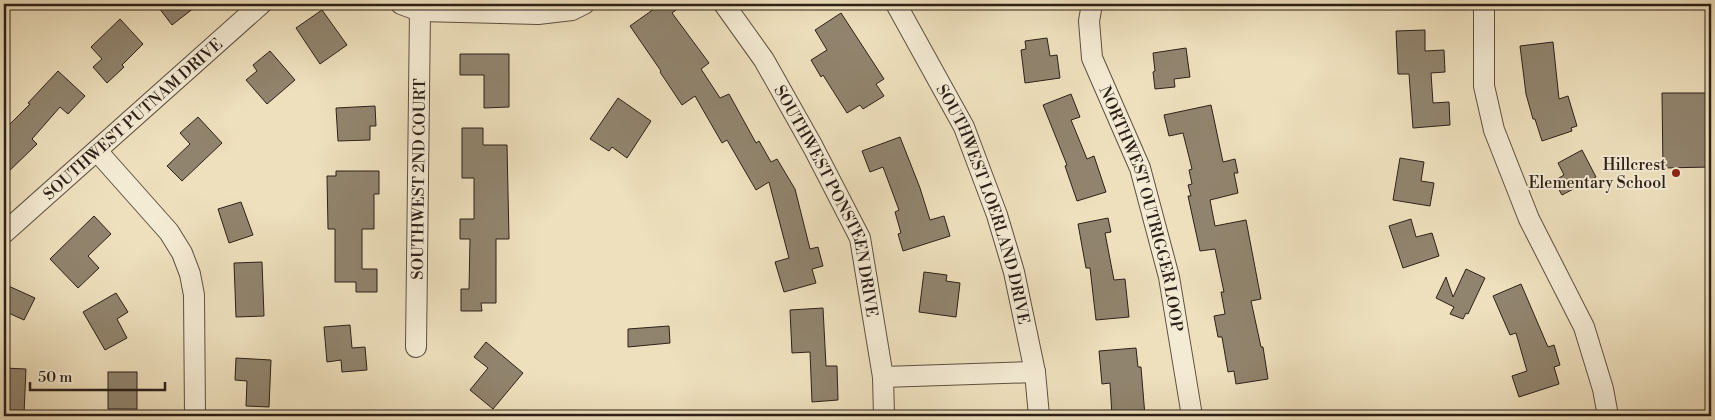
<svg xmlns="http://www.w3.org/2000/svg" width="1715" height="420" viewBox="0 0 1715 420" font-family="'Libre Bodoni',serif">
<rect width="100%" height="100%" fill="#eee0bd"/>
<filter id="stains"><feTurbulence type="fractalNoise" baseFrequency=".004" numOctaves="4"/><feColorMatrix values="0 0 0 0 .2 0 0 0 0 .09 0 0 0 0 .02 0 0 0 .5 -.17"/></filter>
<radialGradient id="worn" r=".72"><stop offset=".6" stop-color="#630" stop-opacity="0"/><stop offset="1" stop-color="#630" stop-opacity=".3"/></radialGradient>
<g fill="#91846e" stroke="#2d2018">
<path d="M156,4h43l-27,21z"/>
<path d="M661,4h23l-12,9 37,50 -8,6 19,29 9,-4 27,49 3,-2 12,21 6,-3 18,30 15,60 8,-2 5,19 -11,3 4,14 -32,9 -9,-30 14,-4 -20,-76 -13,8 -29,-50 -5,3 -27,-47 -13,9 -22,-33 1,-1 -31,-45z"/>
<path d="M322,10l25,35 -27,19 -24,-36z"/>
<path d="M841,13l43,66 -8,5 8,12 -21,13 -3,-4 -13,8 -24,-38 -2,2 -10,-17 16,-10 -12,-20z"/>
<path d="M120,19l23,25 -21,21 2,2 -17,16 -14,-16 9,-8 -11,-12z"/>
<path d="M1425,30v21l19,-1 1,22 -14,1 2,30 16,-1 1,23 -37,3 -4,-54h-11l-2,-43z"/>
<path d="M1047,38l3,18 7,-1 3,23 -35,5 -4,-33 5,-1 -1,-8z"/>
<path d="M1553,42l6,57 9,-3 9,30 -6,2 1,3 -30,10 -7,-22h-2l-7,-25 -6,-48z"/>
<path d="M1186,48l4,29 -16,2 1,8 -20,2 -2,-17 2,-1 -2,-18z"/>
<path d="M270,51l25,29 -28,24 -21,-24 11,-9 -4,-6z"/>
<path d="M460,54h49v53l-25,1v-33h-24z"/>
<path d="M58,71l27,25 -17,18 -8,-7 -28,32 5,5 -33,32v-46l26,-26 -2,-1z"/>
<path d="M1662,93h49v74l-48,1z"/>
<path d="M1071,94l9,23 -9,3 16,39 7,-3 12,36 -29,9 -12,-35 2,-1 -24,-60z"/>
<path d="M618,98l33,23 -24,37 -15,-11 -3,4 -19,-12z"/>
<path d="M1211,105l12,57 12,-3 3,14h-4l4,20 -28,7 5,26 31,-6 15,79 -10,2 10,46h2l5,32 -32,5 -2,-13 -6,1 -6,-35h-4l-4,-21 11,-2 -4,-22h3l-9,-43 -15,2 -12,-55h3l-3,-11 4,-1 -3,-14 3,-1 -9,-36 -14,3 -5,-21z"/>
<path d="M375,106l1,20h-6v14l-32,1 -2,-33z"/>
<path d="M198,117l24,26 -40,38 -15,-15 23,-22 -10,-11z"/>
<path d="M462,128h21v17h24l2,94h-13v64h-15l1,8h-21v-22h8l1,-50h-10v-20h14v-41h-12z"/>
<path d="M900,137l20,51 10,32 14,-4 6,20 -47,15 -5,-17 3,-1 -6,-21 4,-2 -16,-43 -13,5 -8,-21z"/>
<path d="M1582,150l14,27 -34,18 -8,-14 10,-6 -6,-12z"/>
<path d="M1400,158l24,4 -3,19 13,2 -4,23 -37,-6z"/>
<path d="M336,171h43v23h-5v35h-12v40h15v23h-21v-10h-21v-53h-7l-1,-53h9z"/>
<path d="M241,202l12,33 -24,8 -11,-34z"/>
<path d="M94,216l17,18 -23,22 11,12 -21,20 -28,-29z"/>
<path d="M1108,218l3,14 -6,1 9,47 11,-1 4,38 -33,3 -6,-52h-4l-8,-44z"/>
<path d="M1411,219l5,18 16,-4 7,23 -36,12 -14,-42z"/>
<path d="M262,262l2,54 -28,1 -2,-54z"/>
<path d="M1466,269l19,9 -17,36 -2,-1 -3,6 -13,-5 4,-7 -18,-9 10,-21 7,20z"/>
<path d="M924,272l23,3 -1,6 14,2 -4,34 -37,-5z"/>
<path d="M4,284l31,14 -11,22 -20,-9z"/>
<path d="M1521,284l27,63 6,-2 6,20 -6,2 5,17 -40,13 -7,-21 15,-5 -11,-38 -6,2 -17,-39z"/>
<path d="M116,293l12,19 -11,7 10,19 -22,12 -22,-38z"/>
<path d="M823,308l3,58h11l1,34 -26,2 -2,-50 -18,1 -2,-43z"/>
<path d="M350,325l2,23 13,-1 2,23 -25,2 -1,-12 -14,2 -3,-35z"/>
<path d="M669,326l1,17 -42,4v-18z"/>
<path d="M486,342l37,31 -30,36 -23,-19 18,-22 -14,-11z"/>
<path d="M1136,348l2,19h3l4,49h-33l-2,-33 -8,1 -3,-33z"/>
<path d="M236,358l35,2 -2,47 -23,-1 1,-25 -12,-1z"/>
<path d="M4,368l22,1 -2,45 -20,-1z"/>
<rect x="108" y="372" width="29" height="37"/>
</g>
<g fill="none" stroke-linecap="round" stroke-linejoin="round">
<defs>
<g id="minor">
<path d="M401,4l19,7 118,3 34,-4 12,-6"/>
<path id="s1" d="M724,4l40,56 49,87 47,91 23,139 1,39"/>
<path id="s2" d="M896,4l68,123 33,88 17,57 21,100 4,44"/>
<path id="s3" d="M1092,4l-3,17 3,37 48,110 29,109 23,139"/>
<path d="M1484,4v82l10,44 35,89 55,108 19,62 5,27"/>
<path d="M97,151l72,81 13,21 8,21 4,21 1,121"/>
<path id="s4" d="M4,233l257,-229"/>
<path id="s5" d="M416,347l4,-336"/>
<path d="M883,377l152,-5"/>
</g>
</defs>
<use href="#minor" stroke="#5d5041" stroke-width="22"/>
<use href="#minor" stroke="#f4ebd4" stroke-width="20"/>
</g>
<circle fill="#8f2418" stroke="#f4ebd4" stroke-width="2" cx="1676" cy="173" r="5"/>
<g text-anchor="middle" stroke-width="4" stroke-linejoin="round" paint-order="stroke">
<g font-size="16" fill="#2d2018" stroke="#f4ebd4">
<text dy="6" stroke="none"><textPath href="#s4" startOffset="172">SOUTHWEST PUTNAM DRIVE</textPath></text>
<text dy="6" stroke="none"><textPath href="#s5" startOffset="168">SOUTHWEST 2ND COURT</textPath></text>
<text dy="6" stroke="none"><textPath href="#s1" startOffset="225">SOUTHWEST PONSTEEN DRIVE</textPath></text>
<text dy="6" stroke="none"><textPath href="#s2" startOffset="220">SOUTHWEST LOERLAND DRIVE</textPath></text>
<text dy="6" stroke="none"><textPath href="#s3" startOffset="214">NORTHWEST OUTRIGGER LOOP</textPath></text>
</g>
<g font-size="16" fill="#2d2018" stroke="#f4ebd4" text-anchor="end">
<text x="1666" y="170">Hillcrest<tspan x="1666" dy="18">Elementary School</tspan></text>
</g>
</g>
<rect width="1715" height="420" fill="none" stroke="#eee0bd" stroke-width="20"/>
<rect x="5" y="5" width="1705" height="410" fill="none" stroke="#2d2018" stroke-width="2.5"/>
<rect x="10" y="10" width="1695" height="400" fill="none" stroke="#2d2018"/>
<path d="M30 382v8h135v-8" fill="none" stroke="#2d2018" stroke-width="2.5"/>
<text x="38" y="382" font-size="15" fill="#2d2018" stroke="#f4ebd4" stroke-width="4" paint-order="stroke">50 m</text>
<rect width="100%" height="100%" filter="url(#stains)"/>
<rect width="100%" height="100%" fill="url(#worn)"/>
</svg>
